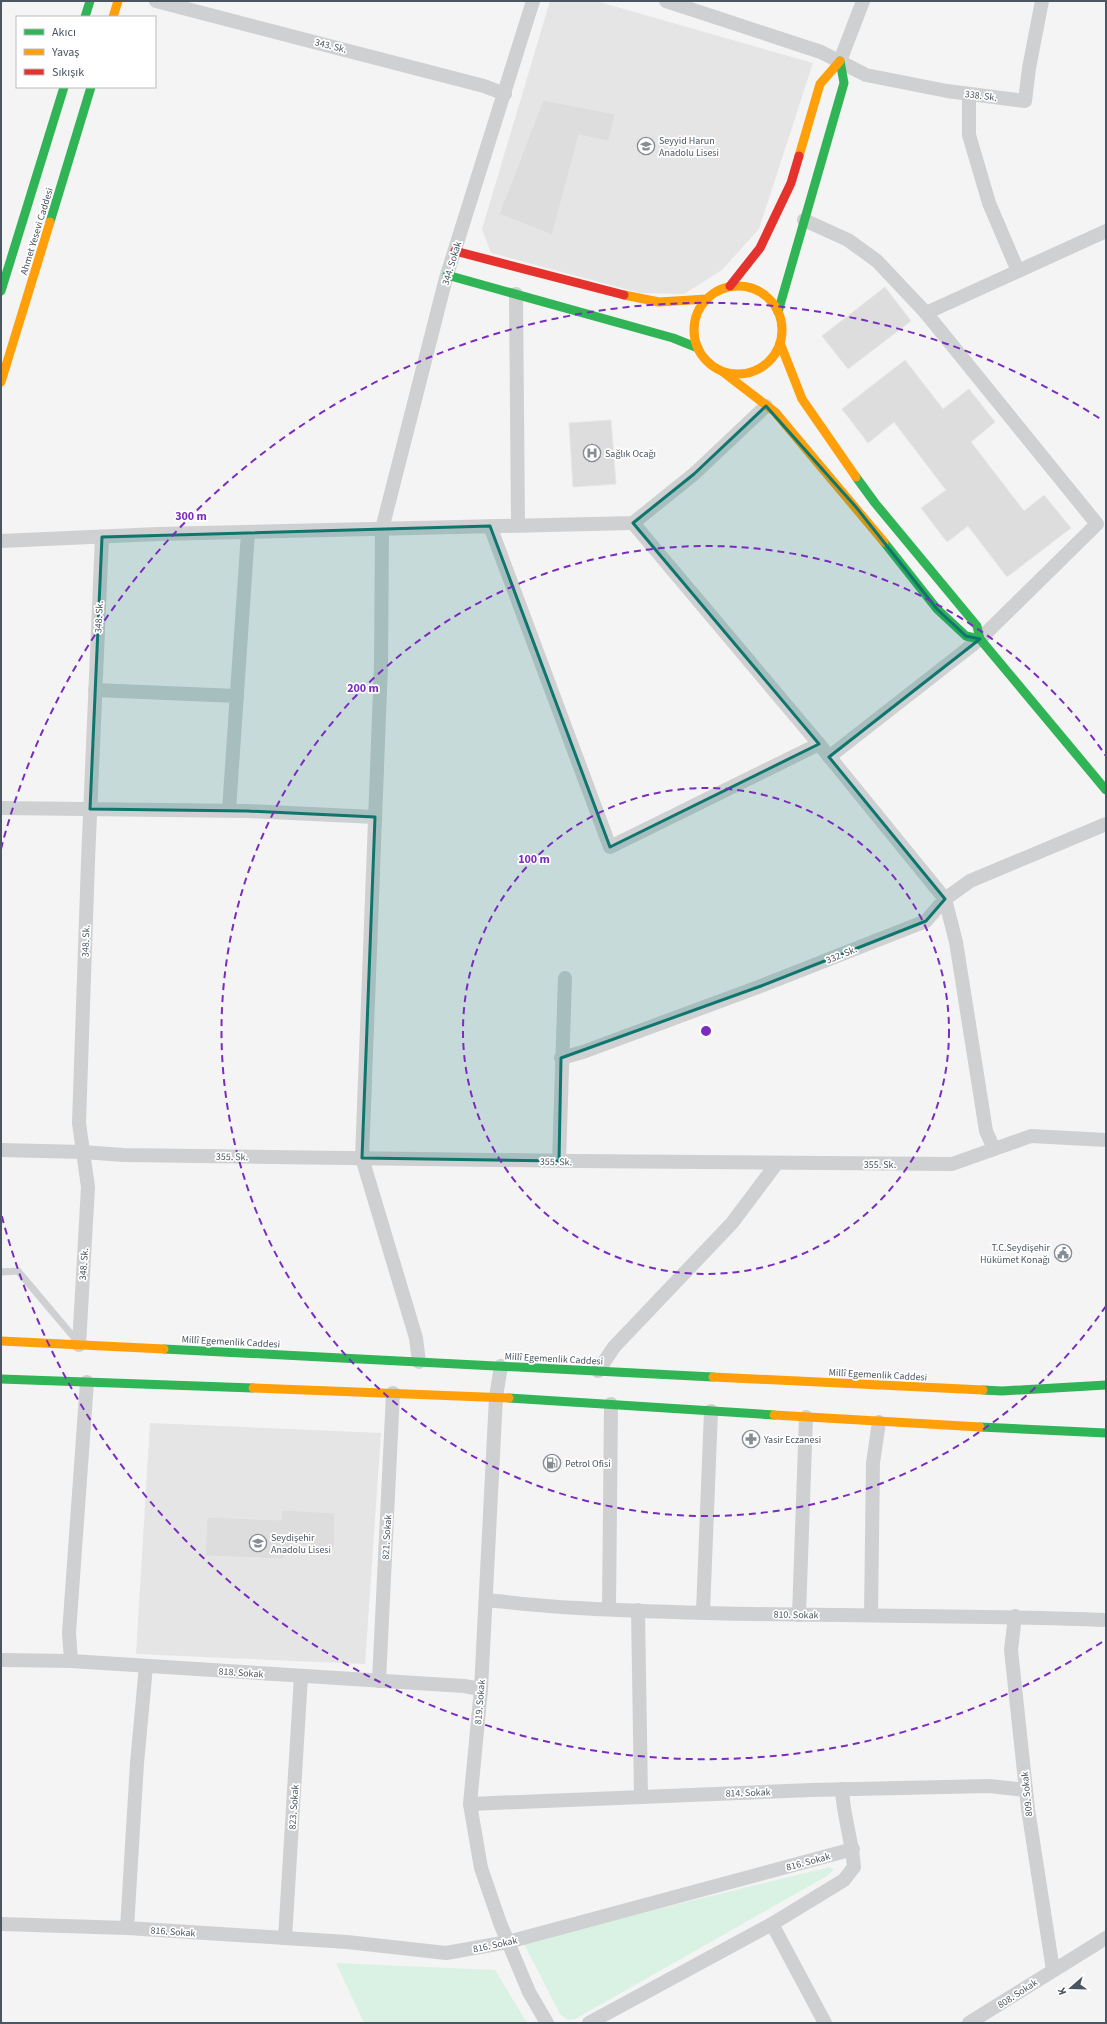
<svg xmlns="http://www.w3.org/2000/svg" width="1107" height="2024" viewBox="0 0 1107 2024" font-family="'Source Sans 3',sans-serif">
<rect width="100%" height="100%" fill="#f4f4f4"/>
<g fill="#e6e5e6">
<path d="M550,1h46l217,62 -54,166 -37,41 -38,24 -44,-1 -149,-40 -9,-24z"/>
<path d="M150,1423l231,10 -16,231 -229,-10z"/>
</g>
<g fill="#d9f2e3">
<path d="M830,1867l4,3 -9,7 -250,142 -7,1 -8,-6 -37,-72z"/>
<path d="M336,1963l159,7 32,53h-163z"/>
</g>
<g fill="#ddddde" stroke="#e5e6e7">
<path d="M543,100l72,14 -6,27 -30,-6 -27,100 -53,-21z"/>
<path d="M885,287l26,34 -63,48 -26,-33z"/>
<path d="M905,360l38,49 26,-20 26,33 -24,20 53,69 20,-16 27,33 -64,49 -39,-51 -21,16 -26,-34 25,-18 -52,-68 -26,21 -26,-34z"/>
<path d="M611,420l5,64 -43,3 -4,-64z"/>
<path d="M282,1510l53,3 -1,37 -49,-2v11l-80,-3 2,-39 74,3z"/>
</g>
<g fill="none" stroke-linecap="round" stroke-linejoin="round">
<path stroke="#ced0d2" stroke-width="7" d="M1,1272l17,-1 59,70"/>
<g stroke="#ced0d2" stroke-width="14">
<path d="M156,1l328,85 21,8"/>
<path d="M666,1l155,51 45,23 81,16 78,10 4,-33 13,-67"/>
<path d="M840,61l23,-60"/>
<path d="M969,94v41l20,68 29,68"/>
<path d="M804,220l44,20 29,21 49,52 171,211 -117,115 -151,118"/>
<path d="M516,294l2,231"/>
<path d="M926,313l180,-82"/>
<path d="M633,523l186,221 126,155 11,43 30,189 8,18"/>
<path d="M490,526l120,321 209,-103"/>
<path d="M1,541l157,-7 475,-11 61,-49 72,-68"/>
<path d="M95,690l142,6"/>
<path d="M1,808l246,3 128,6"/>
<path d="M229,810l19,-278"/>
<path d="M561,1058l22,-6 178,-66 165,-65 19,-22 25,-18 136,-57"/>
<path d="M1,1150l82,2 40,3 452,6 377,3 79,-28 75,4"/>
<path d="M559,1161l6,-183"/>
<path d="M79,1345l9,-158 -9,-64 9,-262 14,-324"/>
<path d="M419,1362l-3,-24 -54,-180 19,-494 1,-135 64,-251 87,-277"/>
<path d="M501,1366l-5,31 -15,292 -11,115 11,64 19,55 29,69 18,31"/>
<path d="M598,1371l16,-24 118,-124 45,-60"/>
<path d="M486,1600c31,3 62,7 93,8 176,10 352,5 527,12"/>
<path d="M609,1609l2,-205"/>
<path d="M638,1610l3,187"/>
<path d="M703,1612l8,-201"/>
<path d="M799,1615l7,-198"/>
<path d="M871,1615l2,-152 6,-41"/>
<path d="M1015,1616l-4,34 17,159 25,161"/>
<path d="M1,1660l70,1 393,25 17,3"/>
<path d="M71,1661l-2,-28 18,-251"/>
<path d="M379,1681l14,-288"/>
<path d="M470,1804l341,-14 178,-4 37,4"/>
<path d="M1,1924l126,4 220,14 99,11 62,-11 345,-93"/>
<path d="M772,1924l53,99"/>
<path d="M127,1928l10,-165 9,-97"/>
<path d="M285,1938l16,-262"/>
<path d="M589,2023l183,-99 72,-44 10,-13c-2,-27 -11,-52 -12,-78"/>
<path d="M969,2023l137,-85"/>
</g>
<g stroke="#30b455" stroke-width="9">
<path d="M85,17l5,-16"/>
<path d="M50,222l41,-135"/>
<path d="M447,275l226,63 25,10"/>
<path d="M1,291l63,-204"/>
<path d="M778,312l66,-229 -4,-22"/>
<path d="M856,477l19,26 102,123 3,13 126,151"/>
<path d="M884,542l53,67 29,27 14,3"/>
<path d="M164,1349l549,28"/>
<path d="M1,1379l252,9"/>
<path d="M983,1390l19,1 104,-6"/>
<path d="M509,1398l265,17"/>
<path d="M980,1427l126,6"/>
</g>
<g stroke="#ff9f0a" stroke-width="9">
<path d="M113,17l5,-16"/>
<path d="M799,156l21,-72 20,-23"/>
<circle cx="738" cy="330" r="44"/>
<path d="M624,295l35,7 48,-3"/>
<path d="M780,343l22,56 54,78"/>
<path d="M723,372l52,40 109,130"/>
<path d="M1,382l49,-160"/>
<path d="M1,1341l163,8"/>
<path d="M713,1377l270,13"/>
<path d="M253,1388l256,10"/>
<path d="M774,1415l206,12"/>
</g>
<g stroke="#e5322d" stroke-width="9">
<path d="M455,251l169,44"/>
<path d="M730,286l30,-38 31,-65 8,-27"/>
</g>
</g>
<path fill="#0f766e" fill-opacity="0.2" stroke="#0f766e" stroke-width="3" stroke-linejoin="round" d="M766,406l90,101 81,102 29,27 14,3 -151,118 116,142 -19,22 -165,65 -200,72 -2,103 -197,-3 13,-341 -128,-6 -157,-2 12,-272 388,-11 120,321 209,-103 -186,-221 61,-49z"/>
<g fill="none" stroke="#7b2cbf" stroke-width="2" stroke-dasharray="7 5">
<circle cx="706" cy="1031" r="243"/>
<path d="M1106 1306A485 485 0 1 1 1106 756"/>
<path d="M1102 1642A728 728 0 0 1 1 1213M1 849A728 728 0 0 1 1102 420"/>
</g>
<defs>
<symbol id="school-ring" viewBox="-11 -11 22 22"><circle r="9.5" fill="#fff" stroke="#868d94" stroke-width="1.5"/><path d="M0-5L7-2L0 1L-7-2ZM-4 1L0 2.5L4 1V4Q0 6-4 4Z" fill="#868d94"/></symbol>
<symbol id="hospital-ring" viewBox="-11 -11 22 22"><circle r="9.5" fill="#fff" stroke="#868d94" stroke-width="1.5"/><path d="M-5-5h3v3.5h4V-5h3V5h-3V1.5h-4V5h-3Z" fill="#868d94"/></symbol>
<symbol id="civic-ring" viewBox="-11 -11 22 22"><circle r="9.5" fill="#fff" stroke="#868d94" stroke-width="1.5"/><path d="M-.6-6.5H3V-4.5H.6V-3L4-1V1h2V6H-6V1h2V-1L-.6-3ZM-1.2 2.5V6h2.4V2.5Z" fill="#868d94"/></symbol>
<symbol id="pharmacy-ring" viewBox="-11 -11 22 22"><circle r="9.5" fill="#fff" stroke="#868d94" stroke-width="1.5"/><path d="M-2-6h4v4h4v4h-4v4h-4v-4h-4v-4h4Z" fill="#868d94"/></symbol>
<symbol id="fuel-ring" viewBox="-11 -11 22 22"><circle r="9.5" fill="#fff" stroke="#868d94" stroke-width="1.5"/><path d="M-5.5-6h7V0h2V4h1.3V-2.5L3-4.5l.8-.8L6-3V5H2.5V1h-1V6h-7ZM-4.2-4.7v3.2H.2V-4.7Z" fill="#868d94"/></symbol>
</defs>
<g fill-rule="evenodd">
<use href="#school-ring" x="636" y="136" width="20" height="20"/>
<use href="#hospital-ring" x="582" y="443" width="20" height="20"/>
<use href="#civic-ring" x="1053" y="1243" width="20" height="20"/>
<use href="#pharmacy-ring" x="741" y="1429" width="20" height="20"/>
<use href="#fuel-ring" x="542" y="1453" width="20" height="20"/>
<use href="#school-ring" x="248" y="1533" width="20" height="20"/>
</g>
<g text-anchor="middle" stroke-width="3.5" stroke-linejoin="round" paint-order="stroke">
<g font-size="10" fill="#4a5661" stroke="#fff">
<text transform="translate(331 45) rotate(14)" y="4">343. Sk.</text>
<text transform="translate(981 95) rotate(7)" y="4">338. Sk.</text>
<text transform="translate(36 231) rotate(-73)" y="4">Ahmet Yesevi Caddesi</text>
<text transform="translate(451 263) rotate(-73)" y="4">344. Sokak</text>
<text transform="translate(98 617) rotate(-87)" y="4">348. Sk.</text>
<text transform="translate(85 941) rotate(-88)" y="4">348. Sk.</text>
<text transform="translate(841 954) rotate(-22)" y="4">332. Sk.</text>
<text transform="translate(232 1156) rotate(1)" y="4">355. Sk.</text>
<text transform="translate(556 1161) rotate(1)" y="4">355. Sk.</text>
<text x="880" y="1168">355. Sk.</text>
<text transform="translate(83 1264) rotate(-86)" y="4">348. Sk.</text>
<text transform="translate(231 1341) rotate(3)" y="4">Millî Egemenlik Caddesi</text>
<text transform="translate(554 1358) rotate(3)" y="4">Millî Egemenlik Caddesi</text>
<text transform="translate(878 1374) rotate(3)" y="4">Millî Egemenlik Caddesi</text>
<text transform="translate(386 1537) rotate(-87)" y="4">821. Sokak</text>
<text transform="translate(796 1614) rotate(1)" y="4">810. Sokak</text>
<text transform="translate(241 1672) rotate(4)" y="4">818. Sokak</text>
<text transform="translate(479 1702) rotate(-85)" y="4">819. Sokak</text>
<text transform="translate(748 1792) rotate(-2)" y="4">814. Sokak</text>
<text transform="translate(1026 1794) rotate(-96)" y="4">809. Sokak</text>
<text transform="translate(293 1807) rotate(-86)" y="4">823. Sokak</text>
<text transform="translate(808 1861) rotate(-15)" y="4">816. Sokak</text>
<text transform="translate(173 1931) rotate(4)" y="4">816. Sokak</text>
<text transform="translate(495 1944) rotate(-12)" y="4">816. Sokak</text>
<text transform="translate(1017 1993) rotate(-33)" y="4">808. Sokak</text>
</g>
<g font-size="10" fill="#4a5661" stroke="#fff" text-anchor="start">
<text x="659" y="144">Seyyid Harun<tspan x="659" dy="12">Anadolu Lisesi</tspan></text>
<text x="605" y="457">Sağlık Ocağı</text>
<text x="1050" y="1251" text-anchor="end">T.C.Seydişehir<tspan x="1050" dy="12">Hükümet Konağı</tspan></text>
<text x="764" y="1443">Yasir Eczanesi</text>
<text x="565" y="1467">Petrol Ofisi</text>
<text x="271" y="1541">Seydişehir<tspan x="271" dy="12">Anadolu Lisesi</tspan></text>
</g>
</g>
<circle cx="706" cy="1031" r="6" fill="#7b2cbf" stroke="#fff" stroke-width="2"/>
<g font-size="12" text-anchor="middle" font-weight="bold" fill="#7b2cbf" stroke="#fff" stroke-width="3.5" stroke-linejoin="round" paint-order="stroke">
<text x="191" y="520">300 m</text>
<text x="363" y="692">200 m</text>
<text x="534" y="863">100 m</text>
</g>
<rect width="1107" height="2024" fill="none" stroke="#4a5661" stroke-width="4"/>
<rect x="16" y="16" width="140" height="72" fill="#ffffff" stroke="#b7bbc0"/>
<rect x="24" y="29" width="20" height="6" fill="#30b455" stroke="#b7bbc0"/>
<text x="52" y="36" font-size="12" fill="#4a5661">Akıcı</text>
<rect x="24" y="49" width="20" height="6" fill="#ff9f0a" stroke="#b7bbc0"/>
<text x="52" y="56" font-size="12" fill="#4a5661">Yavaş</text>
<rect x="24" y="69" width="20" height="6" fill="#e5322d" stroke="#b7bbc0"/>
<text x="52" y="76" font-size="12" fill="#4a5661">Sıkışık</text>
<g transform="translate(1071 1988) rotate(250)" stroke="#ffffff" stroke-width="3" paint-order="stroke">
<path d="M0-3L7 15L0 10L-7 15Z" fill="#4a5661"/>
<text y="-6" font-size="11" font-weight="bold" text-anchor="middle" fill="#4a5661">K</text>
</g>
</svg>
